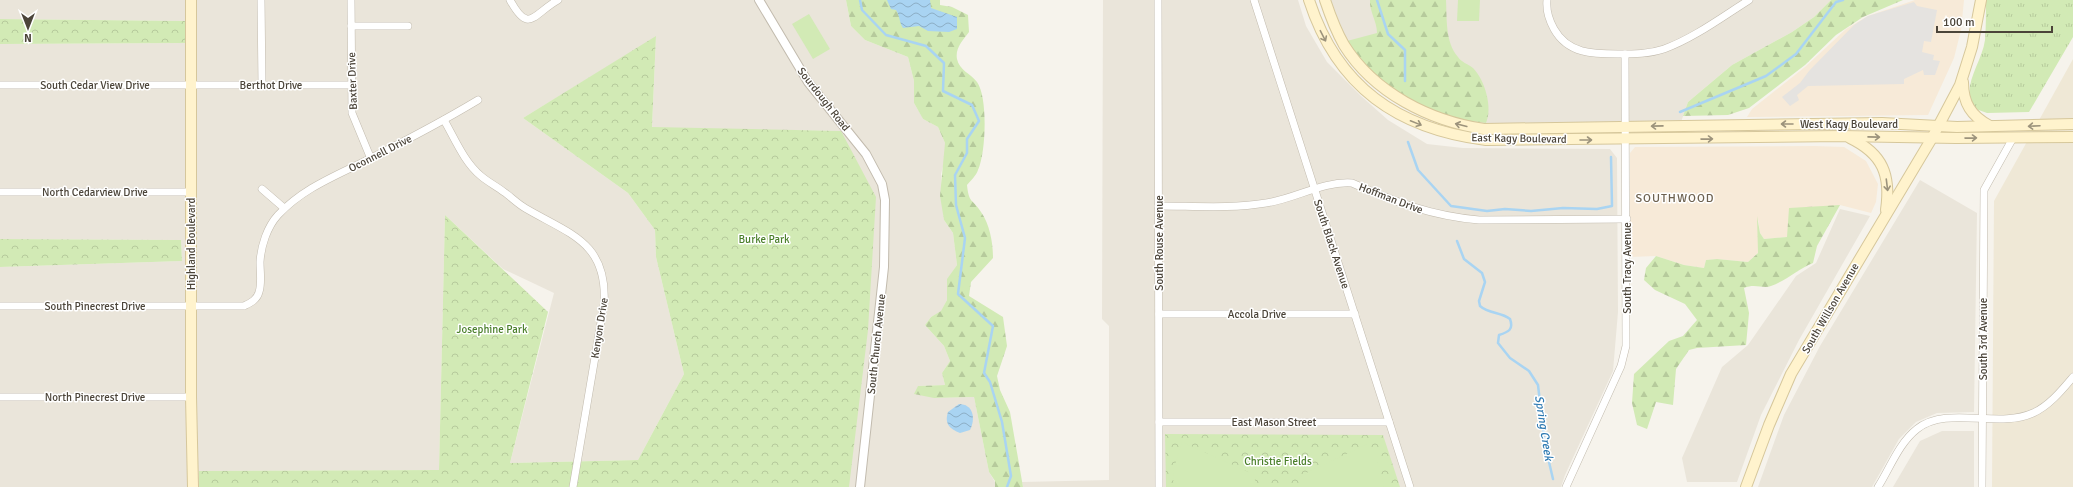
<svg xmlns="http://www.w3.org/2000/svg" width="2073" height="487" viewBox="0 0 2073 487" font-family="Signika,sans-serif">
<defs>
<pattern id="grass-tufts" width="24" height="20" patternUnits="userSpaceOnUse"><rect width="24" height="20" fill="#d2eab5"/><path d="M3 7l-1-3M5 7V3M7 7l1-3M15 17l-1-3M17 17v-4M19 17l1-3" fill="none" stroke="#b6ca9c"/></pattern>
<pattern id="forest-firs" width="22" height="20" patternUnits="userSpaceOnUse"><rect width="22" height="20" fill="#d2eab5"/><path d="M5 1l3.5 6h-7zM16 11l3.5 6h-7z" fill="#b6ca9c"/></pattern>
<pattern id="park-crowns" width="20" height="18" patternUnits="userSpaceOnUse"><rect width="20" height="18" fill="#d2eab5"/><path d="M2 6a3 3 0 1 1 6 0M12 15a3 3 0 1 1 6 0" fill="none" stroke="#b6ca9c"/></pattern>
<pattern id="water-waves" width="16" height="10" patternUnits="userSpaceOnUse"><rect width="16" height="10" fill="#a9d4f2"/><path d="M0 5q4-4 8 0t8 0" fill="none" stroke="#8caec5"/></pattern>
</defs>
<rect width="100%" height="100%" fill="#f6f3ec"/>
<g fill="#eae5da">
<path d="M0,0h846l5,26 14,14 43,17 6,24v22l9,16 15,8 7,16v16l-4,15 3,46 9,13 4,32 -10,15v20l-6,12 -10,5 -6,8 19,21 6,15 -8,12 3,12 -27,1 16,12 40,-1 15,75 6,10v5h-146l-8,-356 -189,-3 4,-91 -133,81 105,75 27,37 1,27 28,117 -46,86 -128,3 44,-170 -51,-24 -58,-54 -6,255 -239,1 -1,16h-199v-220l182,-6 -1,-21 -181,-1v-195l185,-1v-22l-185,-2z"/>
<path d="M1103,0h195l8,26 21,36 34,34 27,24 39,24 36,4 147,1 7,9 1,154 -5,59 -48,104 -4,12h-538l-1,-5 87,-2v-154l-7,-7z"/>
<path d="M1330,0h501l-17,17 -22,15 -60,33 -44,37 -7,20 -190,2 -30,-2 -69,-32 -33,-28 -19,-30z"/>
<path d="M1920,180l57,33 -3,199 -37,1 -21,9 -17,17 -27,48h-114l26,-72 36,-69z"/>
<path d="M1840,209l30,7 -71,124 -38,75 -24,67h-50l-5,-24 40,-91 26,-22 48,-69 20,-13z"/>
<path d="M1942,431h32v56h-81l27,-46z"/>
</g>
<g fill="#f7ead8">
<path d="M1915,0h49l-3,30 -7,28 -26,57 -181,2 5,-8 53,-42 41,-38 22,-13z"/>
<path d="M1814,146l30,1 22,14 12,23 -2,18 -5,11 -31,-8 -53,32 -23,2 -4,-6 -2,-14v34l-10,9 -31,-3 -11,1 -2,8 -20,-3 -28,-9 -26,1v-104l5,-6z"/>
</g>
<path fill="#efe8d6" d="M2073,59v428h-81l2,-286z"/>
<path fill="url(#grass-tufts)" d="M1986,0h87v37l-44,75 -42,1 -14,-5c-12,-23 9,-45 12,-68 1,-13 1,-27 1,-40z"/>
<g fill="url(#forest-firs)">
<path d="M846,0h94v5l12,2 16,8 1,17c-6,8 -14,16 -12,27 2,11 14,15 20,23 11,15 9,71 1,88 -2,6 -7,10 -11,15 2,19 5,13 14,27 9,13 12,31 12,46l-22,24 -2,14 34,21 4,29 -10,30 3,14 10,22 13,75h-28v-6l-6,-9 -15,-75 -40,1 -20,-4 4,-8 27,-1 -3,-12 8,-12 -6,-15 -19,-21 6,-8 10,-6 6,-11v-21l10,-14 -4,-32 -9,-13 -4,-24 5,-53 -7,-16 -15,-8 -9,-16v-22l-6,-24 -43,-17 -14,-14z"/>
<path d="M1370,0h76c1,18 -1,42 12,57 3,5 10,7 15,11 12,12 20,40 13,55l-38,-5 -49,-24 -33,-28 -19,-25 30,-8c0,-12 -8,-22 -7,-33z"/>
<path d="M1831,0h72l-40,17 -27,18 -31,30 -56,43 -21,7 -45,1 5,-14 44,-37 60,-33 22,-15z"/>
<path d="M1840,205l-23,41 -4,17c-15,6 -27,18 -42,23 -8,3 -16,-3 -27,2l5,25 -3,32 -49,3 -8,2 -13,19 -3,36 -17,-3 -9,27 -10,-4 -5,-22 2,-29 35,-33 14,-5 14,-16 -12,-16 -30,-14 -11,-10 2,-12 10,-12 28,9 20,3 2,-8 11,-1 31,3 10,-9 -1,-37 3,17 4,6 23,-2 2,-29z"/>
</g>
<g fill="url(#park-crowns)">
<path d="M0,19l185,2v22l-185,1z"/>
<path d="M656,36l-4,91 189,4 35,66 -8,133 -19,157h-650v-16l240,-1 6,-255 103,97 -38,151 128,-3 46,-86 -28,-117 -1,-27 -27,-37 -105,-75z"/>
<path d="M0,239l181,1 1,21 -182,6z"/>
<path d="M1165,434l218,1 17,52h-234z"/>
</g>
<g fill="#d2eab5">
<path d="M1458,0h22l-1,21h-22z"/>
<path d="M809,14l21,35 -17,10 -21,-35z"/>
<path d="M1182,442l71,32 3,9 -3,4h-80l1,-19z"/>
<path d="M1367,444l12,20 5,23h-82l-3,-4 3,-8z"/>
</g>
<path fill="#e5e3e0" d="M1914,2l3,4 20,4 -6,32 -7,-1 -2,11 12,3 -1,5 7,1 -5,14h-11l-1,-5 -19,9v5l-96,2 -11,9 2,5 -9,6 -8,-9 18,-14 9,-12 45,-46 14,-9z"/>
<g fill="url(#water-waves)">
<path d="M887,0h43l1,8 26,9v12l-8,3 -21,-1 -9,-5 -16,2c-4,-6 -3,-12 -7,-18l-5,-1z"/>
<path d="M959,404c14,0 17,14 11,26l-10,3c-10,-4 -16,-9 -12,-21z"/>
</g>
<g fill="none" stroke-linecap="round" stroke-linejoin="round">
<g stroke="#a9d4f2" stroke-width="2.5">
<path d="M860,0l2,10 24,25 40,11 18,17 -1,28 29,14 7,16 -12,18v14l-12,22 1,30 9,33 -7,56 35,32 -9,47 6,9 12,40 9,54 -4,11"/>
<path d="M1377,0l11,34 17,16v31"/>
<path d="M1680,112l86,-36 30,-22 40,-52 7,-2"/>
<path d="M1408,142l10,28 33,36 36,5 18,-2 26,2 32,-3 34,1 15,-3 -1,-49"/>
<path d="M1457,241l7,18 18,14 3,9 -6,19 1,5c9,8 21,6 30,13 4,11 -2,13 -11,16l-1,8 12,15 19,13 9,14 7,60 8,34"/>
</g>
<defs>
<g id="minor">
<path d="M261,0l1,85"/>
<path d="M351,0l1,113 19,46"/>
<path d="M510,0c19,35 23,14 48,0"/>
<path d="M1158,0l1,487"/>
<path d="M1254,0l156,487"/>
<path d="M1547,0c-1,10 2,20 7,29 14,25 39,25 64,25 16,0 31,0 46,-5 30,-11 58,-32 85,-49"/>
<path d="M351,26h57"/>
<path d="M0,85h351"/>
<path d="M444,120c11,19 20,42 37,56 7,6 15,10 23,16 7,5 14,12 21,16 44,26 83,34 79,96l-31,183"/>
<path d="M262,189l22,19"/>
<path d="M0,192h191"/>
<path d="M1158,206c36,0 73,3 108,-3 29,-4 56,-22 86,-20 43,19 80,33 127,37l148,-1"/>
<path d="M0,306h244c6,-3 13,-6 15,-14 3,-9 1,-20 1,-30 1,-16 7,-35 18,-47 26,-28 60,-40 93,-57 36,-18 72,-37 107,-58"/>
<path d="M1159,314h196"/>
<path d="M0,397h191"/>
<path d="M1159,422h230"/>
<path d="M1566,487l55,-121 5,-20 -1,-292"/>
<path d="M1878,487c12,-19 21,-44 39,-58 30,-24 81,0 116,-16 16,-7 29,-23 40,-36"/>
<path d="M1982,487l2,-297 29,-52"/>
</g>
<path id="tertiary" d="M759,0l49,82 58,72 16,30 3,16 -1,67 -24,220"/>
<g id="secondary">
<path d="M191,0v397l2,90"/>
<path d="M1309,0c28,87 89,129 177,140l355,-4 115,2 117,-1"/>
<path d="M1325,0c5,15 11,31 19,45 30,48 86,76 140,84l398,-6 75,4 116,-3"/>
<path d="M1963,82c0,21 8,34 27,44"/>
<path d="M1850,138c33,16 41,37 36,72"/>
<path d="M1746,487l23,-62 22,-51 141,-236 28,-53 12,-38 9,-47"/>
</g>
</defs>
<use href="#minor" stroke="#c2bbae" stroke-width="8"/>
<use href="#tertiary" stroke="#c2bbae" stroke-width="10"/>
<use href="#secondary" stroke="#d6c79b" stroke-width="12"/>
<use href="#minor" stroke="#fff" stroke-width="7"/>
<use href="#tertiary" stroke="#fff" stroke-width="8"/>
<use href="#secondary" stroke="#fff3cd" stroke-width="10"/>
</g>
<defs><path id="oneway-shaft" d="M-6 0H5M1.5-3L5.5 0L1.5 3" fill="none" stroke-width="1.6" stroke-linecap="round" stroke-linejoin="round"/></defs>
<g stroke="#9c937c">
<use href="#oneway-shaft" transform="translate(1323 36) rotate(63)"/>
<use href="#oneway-shaft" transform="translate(1416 123) rotate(22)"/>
<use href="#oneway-shaft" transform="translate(1787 124) rotate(180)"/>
<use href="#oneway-shaft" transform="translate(1461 125) rotate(-166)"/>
<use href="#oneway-shaft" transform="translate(1657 126) rotate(179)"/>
<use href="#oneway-shaft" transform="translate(2034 126) rotate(177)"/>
<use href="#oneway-shaft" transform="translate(1874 137) rotate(1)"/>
<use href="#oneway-shaft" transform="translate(1971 138) rotate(-1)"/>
<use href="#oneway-shaft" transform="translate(1707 139) rotate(-1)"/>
<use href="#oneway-shaft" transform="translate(1586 140)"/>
<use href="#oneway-shaft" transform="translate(1887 185) rotate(83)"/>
</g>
<g text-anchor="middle" stroke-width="3" stroke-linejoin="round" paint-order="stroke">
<g font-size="11" fill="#4b4439" stroke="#fff">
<text transform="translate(352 81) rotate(-92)" y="4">Baxter Drive</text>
<text x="95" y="89">South Cedar View Drive</text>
<text x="271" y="89">Berthot Drive</text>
<text transform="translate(824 99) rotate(52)" y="4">Sourdough Road</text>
<text x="1849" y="128">West Kagy Boulevard</text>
<text transform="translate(1519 138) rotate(1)" y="4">East Kagy Boulevard</text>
<text transform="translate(380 153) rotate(-27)" y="4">Oconnell Drive</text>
<text x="95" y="196">North Cedarview Drive</text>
<text transform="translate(1391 198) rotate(21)" y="4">Hoffman Drive</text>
<text transform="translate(1159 243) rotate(-90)" y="4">South Rouse Avenue</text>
<text transform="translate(191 244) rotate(-90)" y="4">Highland Boulevard</text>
<text transform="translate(1332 244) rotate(72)" y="4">South Black Avenue</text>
<text transform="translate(1627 268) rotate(-90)" y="4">South Tracy Avenue</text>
<text x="95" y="310">South Pinecrest Drive</text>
<text transform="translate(1830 308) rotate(-60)" y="4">South Willson Avenue</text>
<text x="1257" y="318">Accola Drive</text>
<text transform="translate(599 328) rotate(-81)" y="4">Kenyon Drive</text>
<text transform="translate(1983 339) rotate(-90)" y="4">South 3rd Avenue</text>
<text transform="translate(876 344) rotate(-84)" y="4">South Church Avenue</text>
<text x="95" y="401">North Pinecrest Drive</text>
<text x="1274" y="426">East Mason Street</text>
</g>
<g font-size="11" fill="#4a7f2a" stroke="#fff">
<text x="764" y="243">Burke Park</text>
<text x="492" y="333">Josephine Park</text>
<text x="1278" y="465">Christie Fields</text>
</g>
<g font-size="12" letter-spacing="1" fill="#6e6250" stroke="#fff">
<text x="1675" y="202">SOUTHWOOD</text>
</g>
<g font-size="12" font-style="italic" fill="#2e7ab2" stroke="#fff">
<text transform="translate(1544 428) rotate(81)" y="4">Spring Creek</text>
</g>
</g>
<g transform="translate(28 28) rotate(180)" stroke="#ffffff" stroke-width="3" paint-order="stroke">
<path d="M0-3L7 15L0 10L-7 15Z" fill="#4b4439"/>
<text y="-6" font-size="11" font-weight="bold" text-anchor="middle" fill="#4b4439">N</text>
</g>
<path d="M1937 26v6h115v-6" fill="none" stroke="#4b4439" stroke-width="2"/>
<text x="1943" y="26" font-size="12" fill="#4b4439" stroke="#ffffff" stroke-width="3" paint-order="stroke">100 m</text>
</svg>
